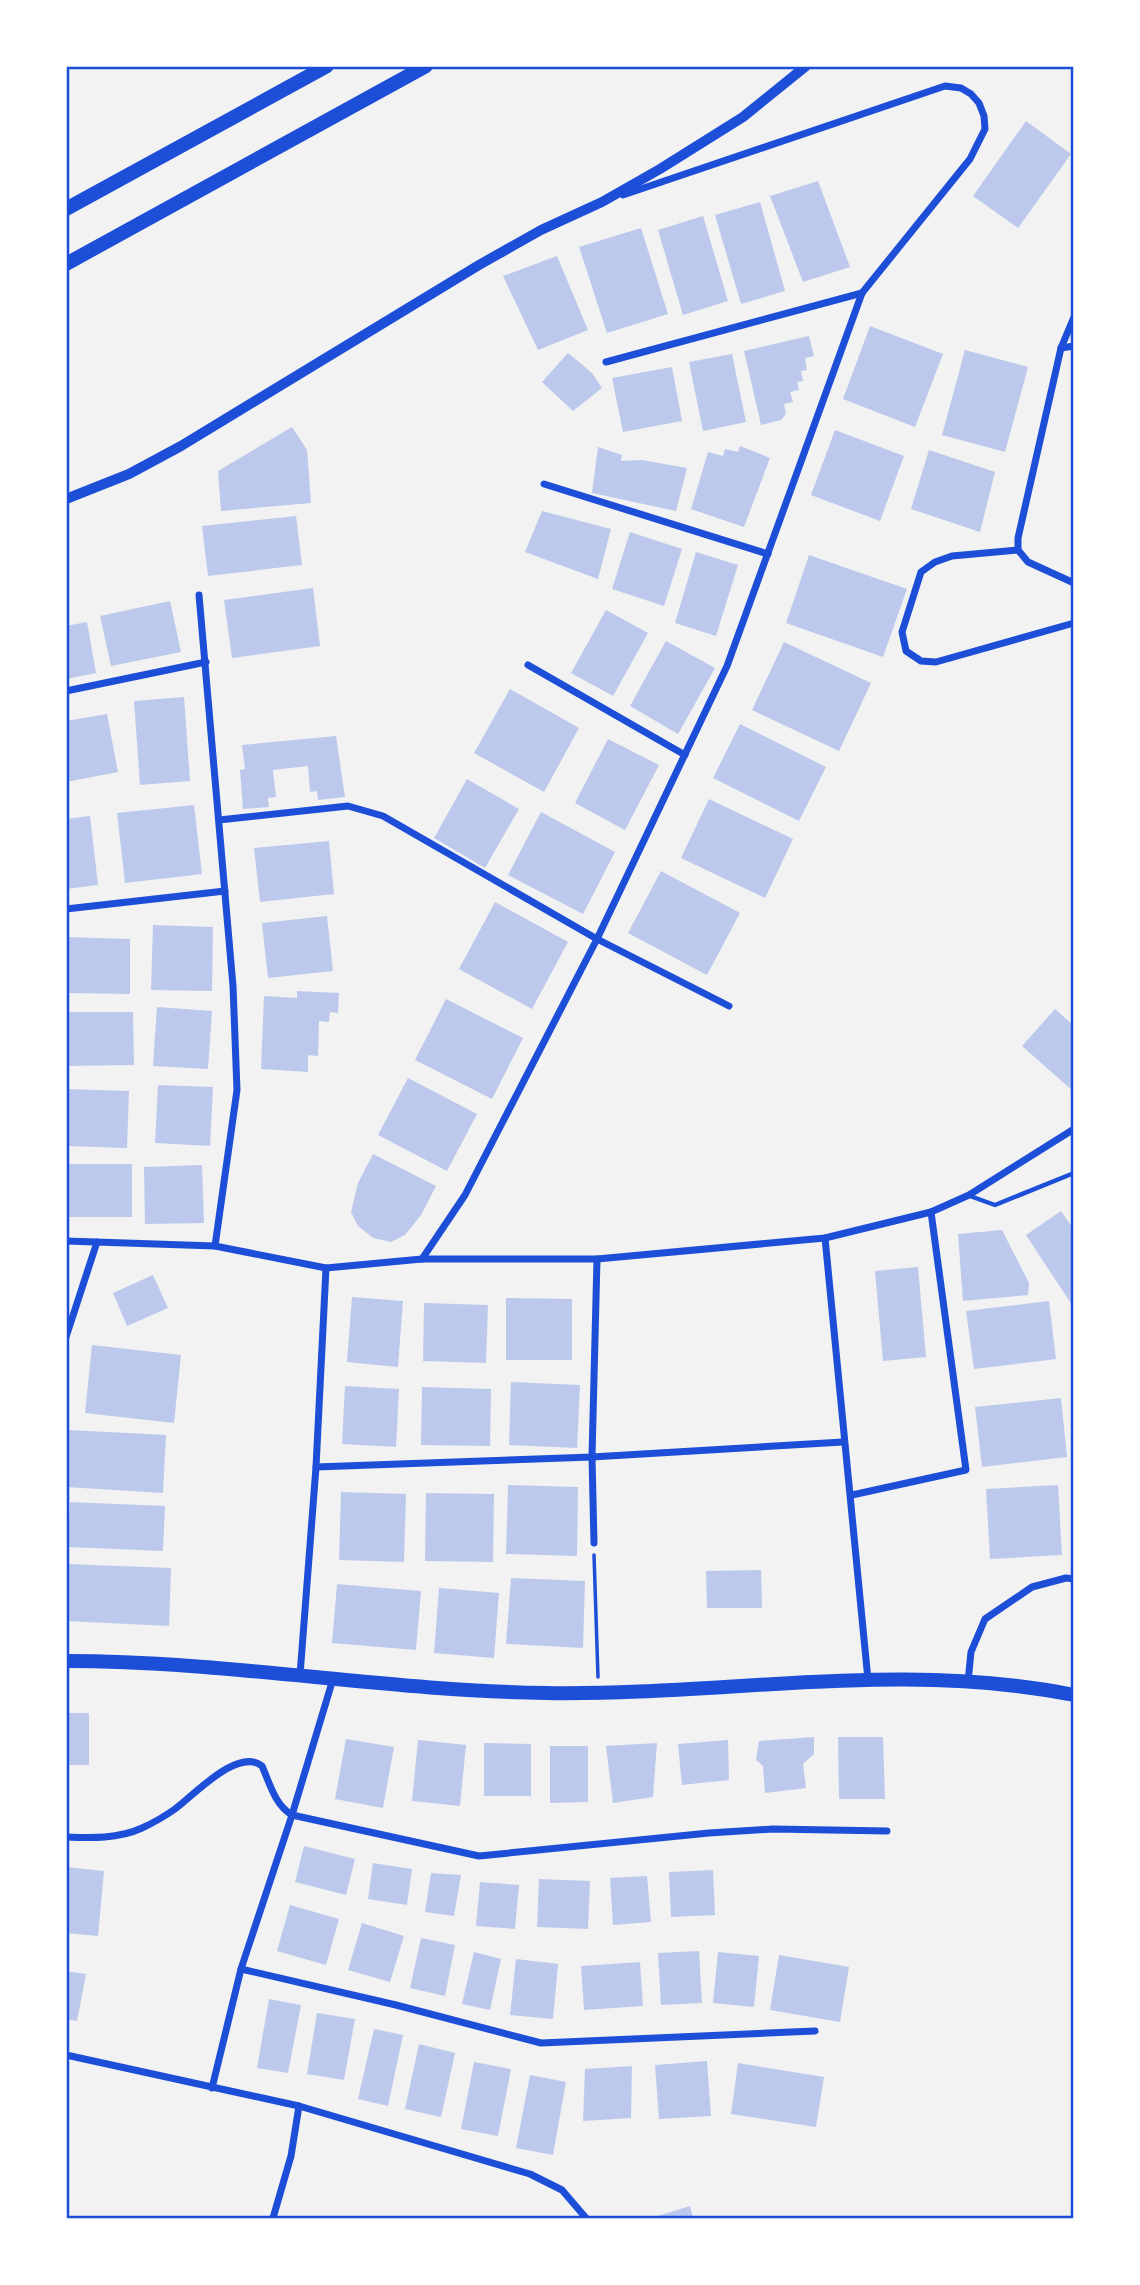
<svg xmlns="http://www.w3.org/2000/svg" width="1140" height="2285" viewBox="0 0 1140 2285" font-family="'Source Sans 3',sans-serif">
<rect width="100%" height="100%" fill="#f2f2f2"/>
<g fill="#bdc9ec">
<path d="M1026,121l45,33 -53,74 -45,-32z"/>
<path d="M818,181l32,86 -47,15 -33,-86z"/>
<path d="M760,202l25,89 -44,13 -26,-89z"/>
<path d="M703,216l25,85 -45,14 -25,-85z"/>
<path d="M641,228l27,86 -61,19 -28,-86z"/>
<path d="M557,256l31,74 -50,20 -35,-74z"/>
<path d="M870,326l73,28 -28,73 -72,-28z"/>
<path d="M809,336l5,20 -9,2 2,12 -6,1 2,10 -6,1 2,8 -9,2 3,10 -9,2 2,10 -5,6 -20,5 -17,-74z"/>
<path d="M965,350l63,17 -23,85 -63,-17z"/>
<path d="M568,353l24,20 10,15 -29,23 -31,-29z"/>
<path d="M732,354l14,68 -43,9 -14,-69z"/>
<path d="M672,367l10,54 -59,11 -11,-54z"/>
<path d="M292,427l15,23 4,53 -90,8 -3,-40z"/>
<path d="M835,430l69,26 -24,65 -69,-26z"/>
<path d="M740,446l30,12 -26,69 -53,-18 17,-57 15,4 2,-7 13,3z"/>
<path d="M598,447l24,8 -1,6 21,-1 45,8 -11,43 -84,-18z"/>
<path d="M929,450l66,22 -15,60 -69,-23z"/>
<path d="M542,511l69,18 -13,50 -73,-27z"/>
<path d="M296,516l6,49 -94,11 -6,-50z"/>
<path d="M630,532l52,17 -18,57 -52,-17z"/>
<path d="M696,552l42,13 -22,71 -41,-13z"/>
<path d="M809,555l98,34 -24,68 -97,-34z"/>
<path d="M313,588l7,58 -88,12 -8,-58z"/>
<path d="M170,601l11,51 -70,14 -11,-50z"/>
<path d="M606,610l42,23 -35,63 -42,-23z"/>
<path d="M87,622l9,51 -30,6v-53z"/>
<path d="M666,641l49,27 -37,66 -48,-28z"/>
<path d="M784,642l87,41 -32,68 -87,-41z"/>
<path d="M510,689l69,39 -35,64 -70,-39z"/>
<path d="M184,697l6,84 -50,4 -6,-84z"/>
<path d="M107,714l11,58 -52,10v-61z"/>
<path d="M740,724l86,43 -27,54 -86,-43z"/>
<path d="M336,736l9,61 -27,3 -1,-9 -7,1 -2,-26 -35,4 3,27 -8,1 1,9 -26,2 -3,-39 5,-1 -3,-24z"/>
<path d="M608,739l51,26 -34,65 -50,-27z"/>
<path d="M467,779l52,30 -34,59 -51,-30z"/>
<path d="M709,799l84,40 -28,59 -84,-40z"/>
<path d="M194,805l8,69 -77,9 -8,-70z"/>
<path d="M541,812l74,40 -32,62 -75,-39z"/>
<path d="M90,816l8,69 -32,4v-70z"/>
<path d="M329,841l5,53 -74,8 -6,-54z"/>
<path d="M661,871l79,42 -33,62 -79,-42z"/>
<path d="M495,902l73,40 -36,67 -73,-40z"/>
<path d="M327,916l6,55 -65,7 -6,-55z"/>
<path d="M153,925l60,2 -1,64 -61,-1z"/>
<path d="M66,937l64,2v55l-64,-1z"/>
<path d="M297,991l42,2 -1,20 -8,-1 -1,10 -10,-1 -1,35 -10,-1v17l-47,-3 3,-73 33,2z"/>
<path d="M446,999l77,39 -31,61 -77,-39z"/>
<path d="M157,1007l55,4 -4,58 -55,-3z"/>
<path d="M1055,1009l19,17v66l-52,-46z"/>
<path d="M66,1012h67l1,53 -68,1z"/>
<path d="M408,1078l69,36 -30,57 -69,-36z"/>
<path d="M158,1085l55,2 -3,59 -55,-3z"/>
<path d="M66,1089l63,2 -2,57 -61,-2z"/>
<path d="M373,1154l63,32 -15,29 -16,20 -14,7 -18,-4 -15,-12 -7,-14 7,-29z"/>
<rect x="66" y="1164" width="66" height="53"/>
<path d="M202,1165l2,58 -59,1 -1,-57z"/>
<path d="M1061,1211l13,19v78l-48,-73z"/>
<path d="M1002,1230l27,53 -1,12 -65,6 -5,-67z"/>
<path d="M918,1267l8,90 -43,4 -8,-90z"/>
<path d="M153,1275l15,33 -41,18 -14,-33z"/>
<path d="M352,1297l51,4 -5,66 -51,-5z"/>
<path d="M506,1298l66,1v61h-66z"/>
<path d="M1049,1301l7,58 -82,10 -8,-58z"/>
<path d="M424,1303l64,2 -2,58 -63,-2z"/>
<path d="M92,1345l89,10 -7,68 -89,-10z"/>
<path d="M511,1382l69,3 -3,63 -68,-3z"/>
<path d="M345,1386l54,3 -3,58 -54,-3z"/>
<path d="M422,1387l69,2 -1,57 -69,-1z"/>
<path d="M1061,1398l6,59 -85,10 -7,-60z"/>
<path d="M69,1430l97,5 -3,58 -97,-6z"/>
<path d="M508,1485l70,2 -1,69 -71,-2z"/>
<path d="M1058,1485l4,70 -72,4 -4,-70z"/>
<path d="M341,1492l65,2 -2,68 -65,-2z"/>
<path d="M426,1493l68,1 -1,68 -68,-1z"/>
<path d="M70,1502l95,4 -2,45 -95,-4z"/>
<path d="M66,1564l105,4 -2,58 -103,-5z"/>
<path d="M761,1570l1,38h-55l-1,-37z"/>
<path d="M511,1578l74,3 -2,67 -77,-4z"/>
<path d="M337,1584l84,7 -5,59 -84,-7z"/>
<path d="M439,1588l60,5 -5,65 -60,-5z"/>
<rect x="66" y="1713" width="23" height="52"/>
<path d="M814,1737v17l-11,10 3,24 -41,5 -2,-27 -7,-6 3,-19z"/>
<path d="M838,1737h45l2,62h-46z"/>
<path d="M346,1739l48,8 -11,61 -48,-9z"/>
<path d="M418,1740l48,5 -6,61 -48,-5z"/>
<path d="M728,1740l1,40 -47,5 -4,-41z"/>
<path d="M484,1743l47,1v52h-47z"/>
<path d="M657,1743l-4,54 -40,6 -7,-57z"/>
<path d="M550,1746h38v56l-38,1z"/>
<path d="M304,1846l51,13 -9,36 -51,-13z"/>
<path d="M373,1863l39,6 -5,36 -39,-6z"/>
<path d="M66,1867l38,4 -6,65 -32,-3z"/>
<path d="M713,1870l2,45 -44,2 -2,-45z"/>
<path d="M431,1873l30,2 -7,41 -29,-4z"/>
<path d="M647,1876l4,46 -38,3 -3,-47z"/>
<path d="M539,1879l51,2 -2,48 -51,-2z"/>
<path d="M480,1882l39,3 -4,44 -39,-3z"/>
<path d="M290,1905l49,14 -13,46 -49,-14z"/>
<path d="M362,1923l42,13 -14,46 -42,-12z"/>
<path d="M421,1938l34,7 -10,51 -35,-8z"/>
<path d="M699,1951l3,52 -41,2 -3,-52z"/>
<path d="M474,1952l27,7 -11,51 -28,-6z"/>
<path d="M718,1952l41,4 -5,51 -41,-4z"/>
<path d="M779,1955l70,12 -9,55 -70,-12z"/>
<path d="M516,1959l42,5 -5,55 -43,-4z"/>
<path d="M640,1962l3,44 -59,4 -3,-44z"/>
<path d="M66,1971l20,3 -9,47 -11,-2z"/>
<path d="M269,1999l32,6 -13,68 -31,-5z"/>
<path d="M317,2013l38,6 -11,61 -37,-6z"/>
<path d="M374,2029l29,6 -15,71 -30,-7z"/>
<path d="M419,2044l36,9 -14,64 -36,-8z"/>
<path d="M707,2061l4,55 -52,3 -4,-54z"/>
<path d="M474,2062l37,7 -13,67 -37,-7z"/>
<path d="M738,2063l86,14 -8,50 -85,-13z"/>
<path d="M632,2066l-1,52 -48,3 2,-52z"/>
<path d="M530,2075l36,7 -13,73 -37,-7z"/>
<path d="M690,2206l3,12h-42z"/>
</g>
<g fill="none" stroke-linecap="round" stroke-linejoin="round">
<path stroke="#1d4ed8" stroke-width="3.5" d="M594,1555l4,122"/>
<path stroke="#1d4ed8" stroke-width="4.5" d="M970,1196l25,9 79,-32"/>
<g stroke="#1d4ed8" stroke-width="7">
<path d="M1061,348l13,-2"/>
<path d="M606,362l256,-69"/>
<path d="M544,484l224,70"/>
<path d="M1018,550l-66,6 -17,6 -14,10 -19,60 4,19 15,10 15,1 138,-39"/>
<path d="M1018,550v-12l43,-190 13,-31"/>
<path d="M1018,550l10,12 46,21"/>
<path d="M199,595l34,391 4,104 -22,156"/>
<path d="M528,665l157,90"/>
<path d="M66,691l140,-29"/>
<path d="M219,820l129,-14 35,10 214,123 132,67"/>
<path d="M66,909l159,-18"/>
<path d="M825,1238l43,442"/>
<path d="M66,1241l149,5 111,22 96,-9h175l228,-21 106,-26 38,-17 105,-66"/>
<path d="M422,1259l43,-64 132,-256 130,-273 135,-373 108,-134 15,-30 -1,-13 -5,-13 -8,-9 -10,-6 -16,-2 -322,109"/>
<path d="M66,1337l31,-95"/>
<path d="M316,1467l276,-10 251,-15"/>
<path d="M852,1495l114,-25 -35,-258"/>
<path d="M594,1543l-2,-86 5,-198"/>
<path d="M300,1675l16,-208 10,-199"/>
<path d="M968,1682l3,-30 14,-33 47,-32 34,-9 8,1"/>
<path d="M66,1837c26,1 52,2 76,-9 11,-5 23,-12 33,-19 19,-14 63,-62 87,-43 8,18 13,39 30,49l187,41 230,-23 64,-4 114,2"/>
<path d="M241,1969l155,36 145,38 274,-12"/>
<path d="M66,2055l233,51 231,68 32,16 24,28"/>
<path d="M212,2088l29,-119 51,-154 41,-136"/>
<path d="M273,2218l18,-62 8,-50"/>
</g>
<path stroke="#1d4ed8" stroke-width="10" d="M66,499l63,-25 52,-28 298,-181 62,-35 61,-28 58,-33 83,-52 63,-51"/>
<path stroke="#1d4ed8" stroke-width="14" d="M66,1661c161,0 320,30 480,32 174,3 355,-33 528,2"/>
<g stroke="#1d4ed8" stroke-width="14">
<path d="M66,209l261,-143"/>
<path d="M66,264l360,-198"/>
</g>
</g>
<rect width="1140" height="2285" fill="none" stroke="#ffffff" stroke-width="136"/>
<rect x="68" y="68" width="1004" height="2149" fill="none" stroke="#1d4ed8" stroke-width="2.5"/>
</svg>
